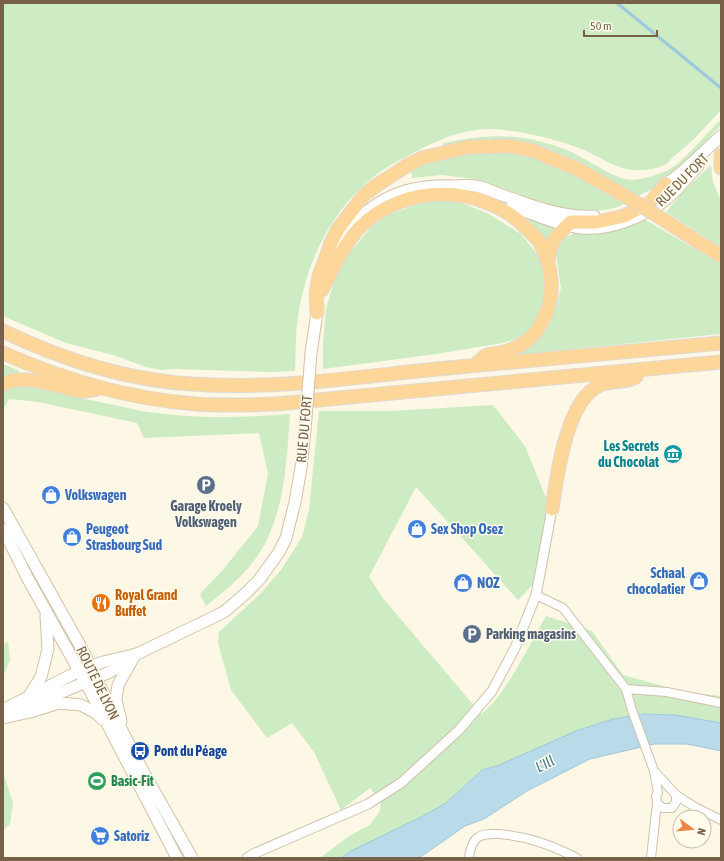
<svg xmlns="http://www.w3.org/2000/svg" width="724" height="861" viewBox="0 0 724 861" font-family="'Asap Condensed',sans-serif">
<rect width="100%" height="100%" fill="#fdf8e6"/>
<g fill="#cdecc3">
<path d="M3,3h718v107l-28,30 -22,19c-5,10 -29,12 -39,11 -19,-2 -36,-16 -53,-22 -27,-10 -57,-17 -86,-19 -28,-1 -56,11 -80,24 -17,9 -34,18 -48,31 -38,34 -60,84 -67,133 -3,18 -2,36 -3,54l-25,1 -96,-3 -13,1 -15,-3 -33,-12 -47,-12 -63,-27z"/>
<path d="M721,119v6l-39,41 -29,23 -15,7c-22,-12 -43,-25 -65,-36 -9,-4 -18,-9 -28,-12 -34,-10 -66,-9 -101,-2l-1,-2 1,-1c34,-8 68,-10 102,0 10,3 20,6 29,11 16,7 40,26 58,26 11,-1 23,-5 33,-9 17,-8 41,-38 55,-52z"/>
<path d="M515,151l65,23 45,29 -7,4 -13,3 -25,3 -21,-5 -56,-20 -29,-9 -32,-4 -30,3 -1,-8c32,-16 68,-18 104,-19z"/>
<path d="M711,165l2,17 8,19v46l-55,-35 20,-23z"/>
<path d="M457,201l32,13 32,20 19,24 5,21 -1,18 -5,18 -9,14 -11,9 -16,5 -67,11 -113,15v-25l3,-35 10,-35 15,-23 21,-25 16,-11 35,-13z"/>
<path d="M519,214l40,13 -7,4 -7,14z"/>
<path d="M644,219l77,45v70l-206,21 24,-16 10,-13 7,-19 5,-19 -5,-34 6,-14 14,-8z"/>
<path d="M3,364l17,7 -17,9z"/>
<path d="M20,385l122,26c52,8 97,7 148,3 -4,53 -5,111 -41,153 -13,15 -28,27 -43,39l-6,-12 16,-17 6,-6 36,-45 10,-52 -9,-41 -115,5 -7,-15 -99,-21 -29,-3 -6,11v-17l5,-4z"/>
<path d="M493,405l32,41 28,69 -12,61 -23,24 -102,-113 -47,90 14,21 98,116c22,-14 51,-74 65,-98l46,15 31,44 62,17 36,4v27l-45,-8 -32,-1 -21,3 -126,49 -15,4 -36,33 -23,13 -72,35 -10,7h-21l29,-22 21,-11 10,-14 1,-10 -11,-13 -29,22 -27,-58 -22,-29 -25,15 -36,-48 -13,-47 1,-11 41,-38 21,-24 21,-33 7,-27 10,-99h72z"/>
<path d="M8,641l2,19 -7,17v-32z"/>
<path d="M3,772l10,31 -3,21 -7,7z"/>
</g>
<path fill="#b9dae8" stroke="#9ec8db" d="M644,714l32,1 45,8v28l-34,-7h-33l-64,15 -63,32 -43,28 -19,7 -46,32h-78l10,-7 72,-35 23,-13 36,-33 15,-4 79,-35 37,-12z"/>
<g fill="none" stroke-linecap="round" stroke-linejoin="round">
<path stroke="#9ec8db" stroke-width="3" d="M617,3l104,85"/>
<defs>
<g id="minor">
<path d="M536,595l27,13 63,81 6,21 22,61 4,22 -2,3 1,7 6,5h9l4,-6v-7"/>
<path d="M626,689l41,3 54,11"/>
<path d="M655,772l21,23 19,12 26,13"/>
<path d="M469,857c1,-6 3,-15 8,-19 6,-5 14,-4 21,-4 29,2 53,11 79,24"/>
<path d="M651,858l6,-55"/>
</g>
<path id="tertiary" d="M247,858l6,-4 115,-50 33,-21 58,-53 33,-39 23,-43 21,-53 16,-86"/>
<g id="secondary">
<path d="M660,189l23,-18 38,-35"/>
<path d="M512,206c20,8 41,17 63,21 31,6 70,-10 94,-30 10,-8 19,-21 29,-31"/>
<path d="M335,252c26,-48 64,-68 117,-66 8,0 17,-1 24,0 10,2 20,7 29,10 28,10 59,22 89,20"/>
<path d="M311,353l7,-47"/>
<path d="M3,508l79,141 34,70 29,56 47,83"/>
<path d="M3,529l25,50 58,104 91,175"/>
<path d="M29,696l12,-19 7,-28 -2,-33"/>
<path d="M3,710l76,-39 24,-9 34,-8 87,-42 21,-18 14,-14 20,-28 7,-14 9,-36 6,-34 4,-38"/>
<path d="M12,713l98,-41 21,-11 5,-7"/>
<path d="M3,718l27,-6 29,-9 22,2 15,8 6,6"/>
<path d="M121,721l-5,-21 2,-15 13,-23"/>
</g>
<g id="trunk">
<path d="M721,155v13"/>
<path d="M659,217l62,39"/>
<path d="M548,262c2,-21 8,-26 23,-40h26l27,-6 27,-14 15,-18"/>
<path d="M322,290c10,-20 22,-46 37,-62 44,-45 123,-45 167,0 4,4 9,8 13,13 5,9 9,21 11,31 4,22 -1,42 -14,60 -9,11 -23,18 -36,21 -5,1 -11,1 -15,3 -3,2 -6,6 -9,8"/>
<path d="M317,313l-1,-19 3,-18 12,-33 7,-14 26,-34 13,-10 31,-20 14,-7 46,-11 40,-1 23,4 46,19 50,28"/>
<path d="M3,331c58,28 124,49 189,53 82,6 164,-7 245,-15 94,-9 189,-18 284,-26"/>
<path d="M3,353c61,27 126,46 193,51 27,2 53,1 80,0l445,-42"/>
<path d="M3,385c16,-13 57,2 76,6 6,1 12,-1 18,-2"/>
<path d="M552,509c5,-33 14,-109 48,-124 11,-5 26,-2 36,-8"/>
</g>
</defs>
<use href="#minor" stroke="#d0c1ab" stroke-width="10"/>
<use href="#tertiary" stroke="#d0c1ab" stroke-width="11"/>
<use href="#secondary" stroke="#d3c2a8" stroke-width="13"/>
<use href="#trunk" stroke="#dfd9d3" stroke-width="15"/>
<use href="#minor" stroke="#fff" stroke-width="8"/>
<use href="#tertiary" stroke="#fff" stroke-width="9"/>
<use href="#secondary" stroke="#fff" stroke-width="11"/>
<use href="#trunk" stroke="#fdd69a" stroke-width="13"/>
<defs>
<path id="secondary-bridge" d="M305,430l6,-77"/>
<path id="trunk-bridge" d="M627,197l32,20"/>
</defs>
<use href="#secondary-bridge" stroke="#d3c2a8" stroke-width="13" stroke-linecap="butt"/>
<use href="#trunk-bridge" stroke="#dfd9d3" stroke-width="15" stroke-linecap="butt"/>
<use href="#secondary-bridge" stroke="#fff" stroke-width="11"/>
<use href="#trunk-bridge" stroke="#fdd69a" stroke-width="13"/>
</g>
<defs>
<symbol id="museum-disc" viewBox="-11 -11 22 22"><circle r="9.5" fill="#0f9aa8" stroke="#fffbed"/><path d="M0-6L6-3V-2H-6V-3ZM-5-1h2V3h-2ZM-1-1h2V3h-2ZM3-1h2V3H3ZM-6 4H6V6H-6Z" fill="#fff"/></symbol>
<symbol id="parking-disc" viewBox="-11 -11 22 22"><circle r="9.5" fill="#5c6f8a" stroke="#fffbed"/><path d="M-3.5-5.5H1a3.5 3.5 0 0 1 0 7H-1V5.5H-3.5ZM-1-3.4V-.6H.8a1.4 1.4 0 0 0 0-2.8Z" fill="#fff"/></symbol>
<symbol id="shop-disc" viewBox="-11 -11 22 22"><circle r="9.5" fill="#3f7fe0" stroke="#fffbed"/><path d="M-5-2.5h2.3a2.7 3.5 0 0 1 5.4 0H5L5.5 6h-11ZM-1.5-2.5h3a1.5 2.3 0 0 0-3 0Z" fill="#fff"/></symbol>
<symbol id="restaurant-disc" viewBox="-11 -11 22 22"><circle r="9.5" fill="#e8710a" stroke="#fffbed"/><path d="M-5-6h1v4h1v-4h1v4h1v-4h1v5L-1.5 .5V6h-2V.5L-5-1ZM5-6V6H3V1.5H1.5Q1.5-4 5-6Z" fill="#fff"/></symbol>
<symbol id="bus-disc" viewBox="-11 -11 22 22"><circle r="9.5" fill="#1a4fb4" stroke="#fffbed"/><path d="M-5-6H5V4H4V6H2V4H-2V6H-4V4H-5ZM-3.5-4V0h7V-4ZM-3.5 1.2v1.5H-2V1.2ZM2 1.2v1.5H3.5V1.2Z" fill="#fff"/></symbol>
<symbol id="stadium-disc" viewBox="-11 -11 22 22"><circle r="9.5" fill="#2e9e5b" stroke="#fffbed"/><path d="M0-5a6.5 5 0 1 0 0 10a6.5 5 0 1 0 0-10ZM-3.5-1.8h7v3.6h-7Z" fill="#fff"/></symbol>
<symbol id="supermarket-disc" viewBox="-11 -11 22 22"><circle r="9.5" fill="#3f7fe0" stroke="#fffbed"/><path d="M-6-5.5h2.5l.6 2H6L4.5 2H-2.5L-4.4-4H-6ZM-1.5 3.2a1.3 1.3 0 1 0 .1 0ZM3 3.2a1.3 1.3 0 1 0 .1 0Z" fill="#fff"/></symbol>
</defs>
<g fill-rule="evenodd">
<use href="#museum-disc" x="662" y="443" width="22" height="22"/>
<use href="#parking-disc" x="195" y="474" width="22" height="22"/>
<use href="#shop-disc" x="40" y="484" width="22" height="22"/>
<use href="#shop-disc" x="406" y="518" width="22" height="22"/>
<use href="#shop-disc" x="61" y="526" width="22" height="22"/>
<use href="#shop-disc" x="688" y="570" width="22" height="22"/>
<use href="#shop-disc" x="452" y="572" width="22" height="22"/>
<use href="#restaurant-disc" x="90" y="592" width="22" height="22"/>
<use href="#parking-disc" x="461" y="623" width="22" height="22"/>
<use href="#bus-disc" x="129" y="740" width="22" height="22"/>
<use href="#stadium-disc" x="86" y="770" width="22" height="22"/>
<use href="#supermarket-disc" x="89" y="825" width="22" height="22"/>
</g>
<g text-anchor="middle" stroke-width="3" stroke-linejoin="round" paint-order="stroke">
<g font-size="14" fill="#786149" stroke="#fffbed">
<text transform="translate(682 180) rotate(-45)" y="5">RUE DU FORT</text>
<text transform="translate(304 429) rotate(-85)" y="5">RUE DU FORT</text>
<text transform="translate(98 683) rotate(64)" y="5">ROUTE DE LYON</text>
</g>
<g font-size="14" font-weight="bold" fill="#0d838f" stroke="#fffbed" text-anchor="end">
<text x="659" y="451">Les Secrets<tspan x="659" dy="16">du Chocolat</tspan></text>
</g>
<g font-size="14" font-weight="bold" fill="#366cbe" stroke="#fffbed" text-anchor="start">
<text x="65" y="500">Volkswagen</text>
<text x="86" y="534">Peugeot<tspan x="86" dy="16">Strasbourg Sud</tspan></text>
<text x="431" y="534">Sex Shop Osez</text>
<text x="685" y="578" text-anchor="end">Schaal<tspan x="685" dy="16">chocolatier</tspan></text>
<text x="477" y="588">NOZ</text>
<text x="114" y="841">Satoriz</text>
</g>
<g font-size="14" font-weight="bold" fill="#4e5e75" stroke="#fffbed">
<text x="206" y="511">Garage Kroely<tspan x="206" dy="16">Volkswagen</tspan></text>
<text x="486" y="639" text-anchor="start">Parking magasins</text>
</g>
<g font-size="14" font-weight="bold" fill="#c56008" stroke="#fffbed" text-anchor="start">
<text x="115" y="600">Royal Grand<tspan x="115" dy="16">Buffet</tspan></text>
</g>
<g font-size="14" font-weight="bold" fill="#164399" stroke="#fffbed" text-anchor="start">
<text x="154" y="756">Pont du Péage</text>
</g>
<g font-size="14" font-weight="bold" fill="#27864d" stroke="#fffbed" text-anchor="start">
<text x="111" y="786">Basic-Fit</text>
</g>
<g font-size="15" font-style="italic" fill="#437a94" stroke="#fffbed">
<text transform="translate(545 764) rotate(-27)" y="5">L'Ill</text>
</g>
</g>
<rect width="724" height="861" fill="none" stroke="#786149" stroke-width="8"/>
<g transform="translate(692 829) rotate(106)"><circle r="19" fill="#fffbed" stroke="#c9bdab"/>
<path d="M0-3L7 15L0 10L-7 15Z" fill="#ed8545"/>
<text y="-6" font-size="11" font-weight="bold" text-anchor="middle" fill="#786149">N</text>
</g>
<path d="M584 30v6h73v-6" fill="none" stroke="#786149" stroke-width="2"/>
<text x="590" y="30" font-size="12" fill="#786149" stroke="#fffbed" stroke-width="3" paint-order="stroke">50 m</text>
</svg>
